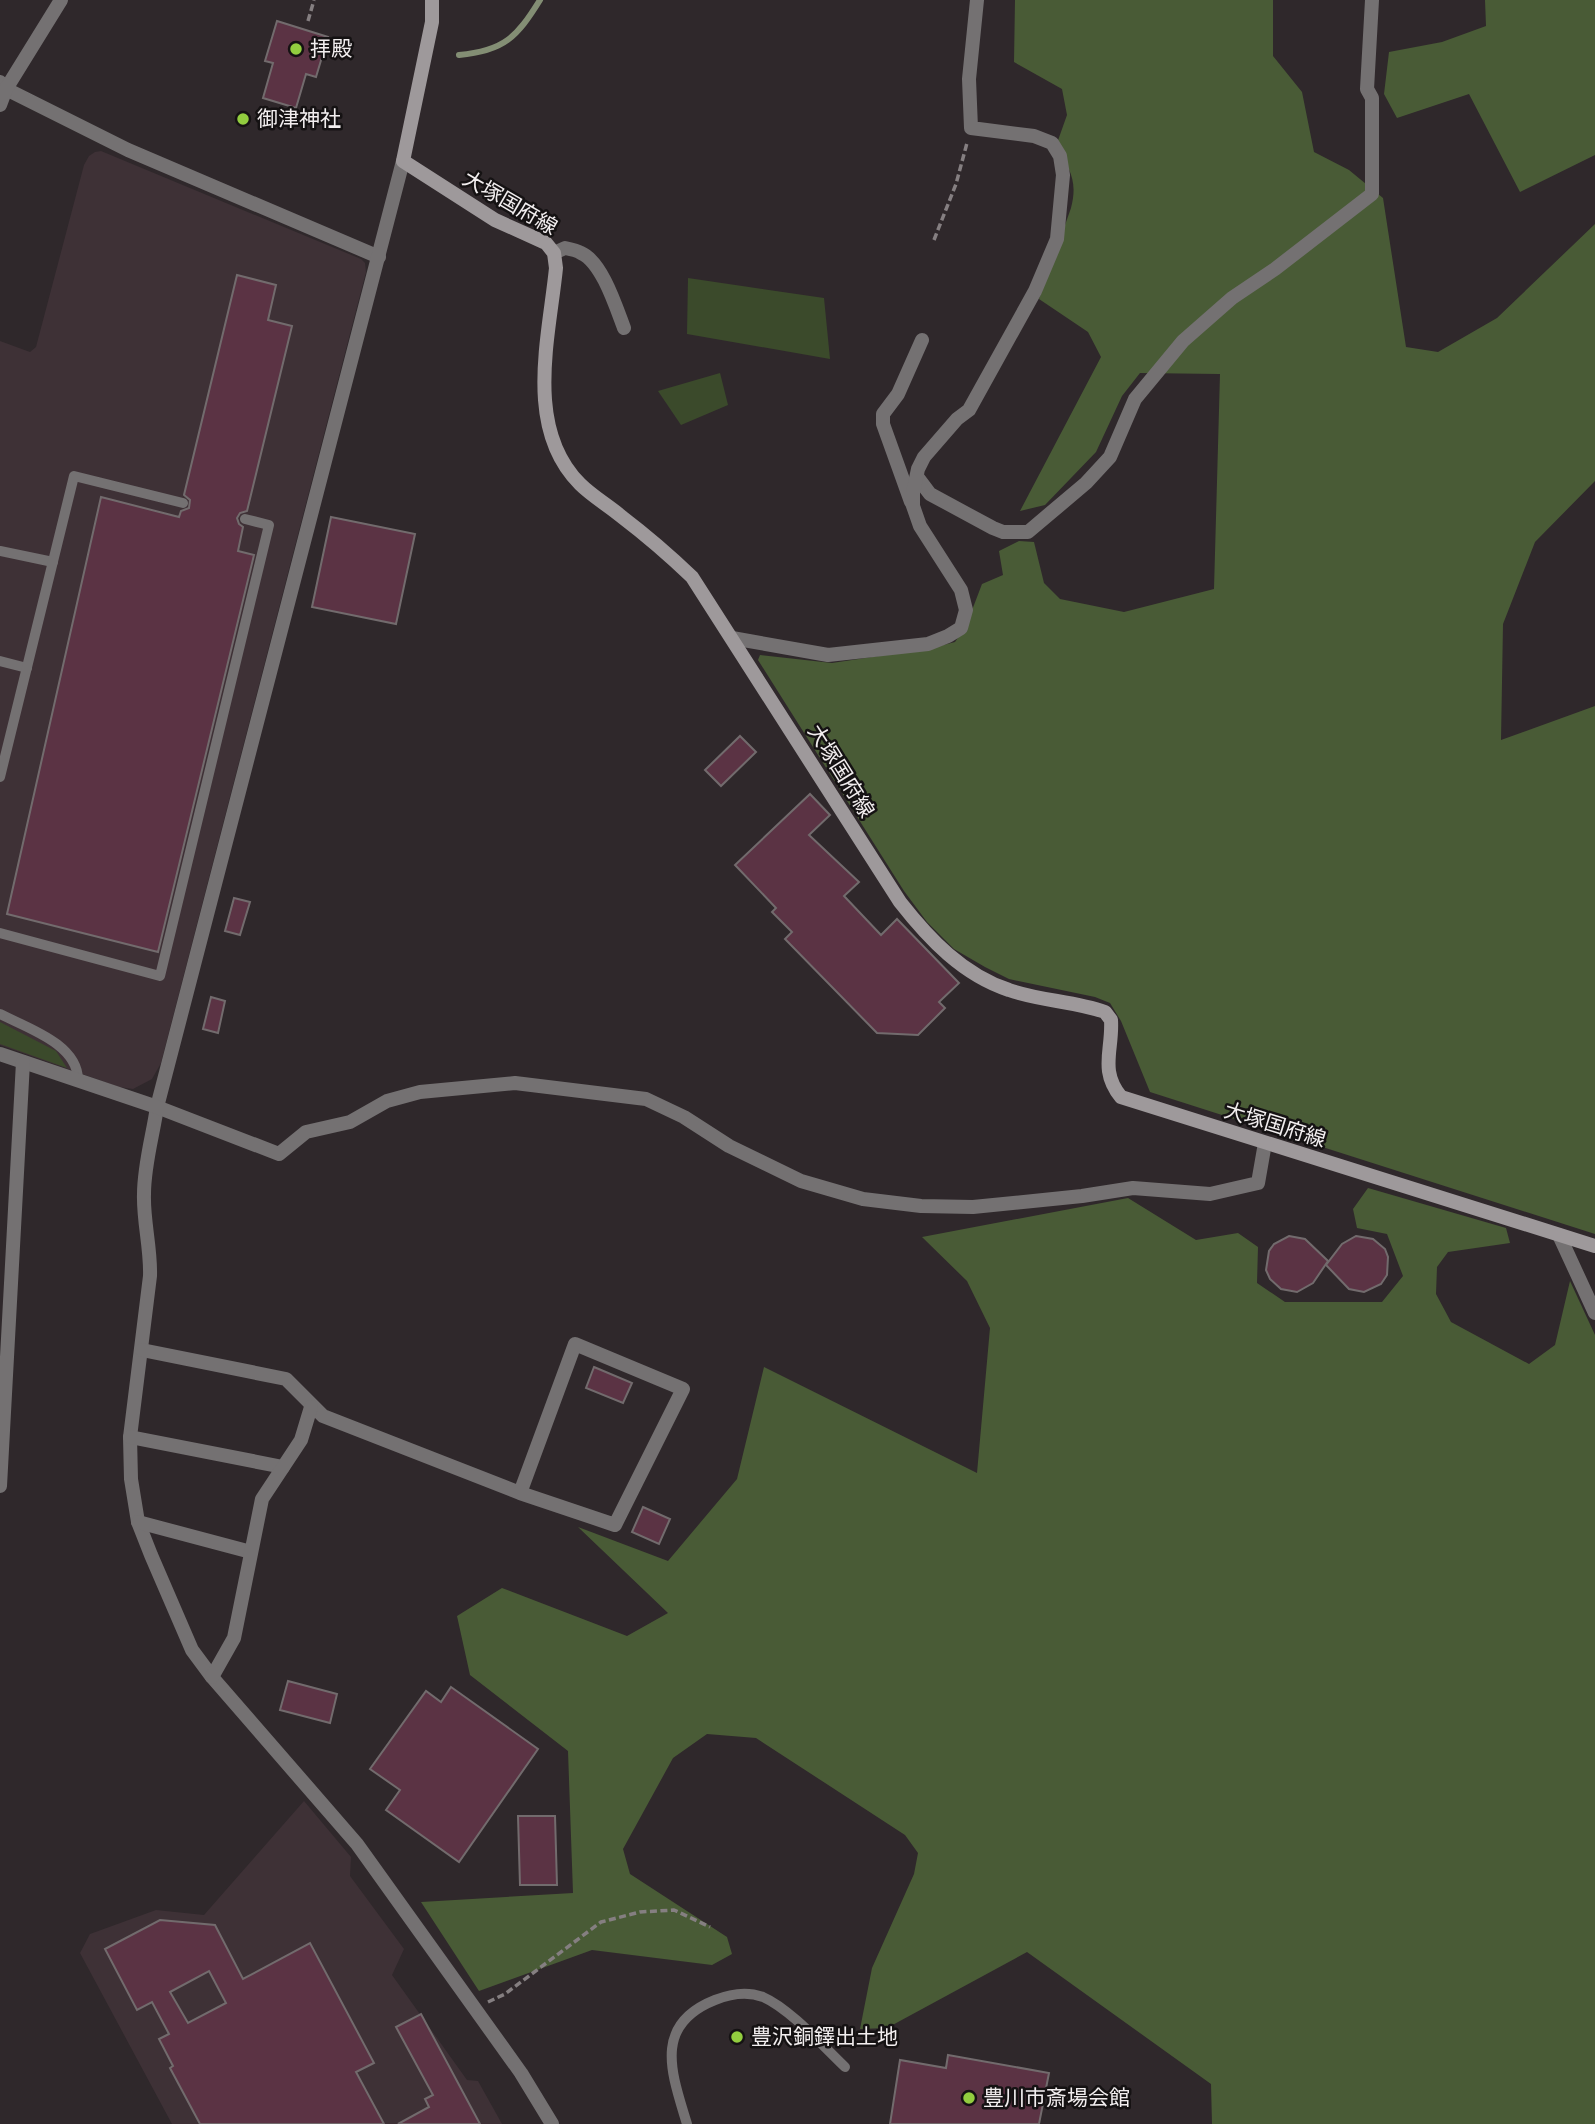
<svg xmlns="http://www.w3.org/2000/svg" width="1595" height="2124" viewBox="0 0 1595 2124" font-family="Raleway,'Noto Sans JP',sans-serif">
<rect width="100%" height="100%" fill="#2f282b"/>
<g fill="#3e3136">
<path d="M101,151l260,108 4,4 1,9 -205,791 -9,16 -19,10 -14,-2 -119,-42v-704l30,11 6,-5 48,-182 5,-9 6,-4z"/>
<path d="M304,1801l47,56 -1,19 54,73 -12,26 75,105 11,1 24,43h-330l-92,-171 10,-19 66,-24 48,5z"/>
</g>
<g fill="#3b4a2b">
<path d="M688,278l136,20 6,61 -143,-25z"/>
<path d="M720,373l8,32 -47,20 -23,-34z"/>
<path d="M0,1022l56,29 11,17 -67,-24z"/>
</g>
<g fill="#495b36">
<path d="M1015,0h258v56l29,36 12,60 35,18 34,28 23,149 32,5 59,-34 98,-94v257l-60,61 -32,82 -2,116 94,-34v528l-445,-142 -29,-71 -11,-18 -15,-6 -86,-18 -24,-12 -31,-18 -27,-27 -23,-31 -146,-231 2,-5 72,8 100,-15 23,-6 11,-16 16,-42 21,-9 -4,-24 20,-10 15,1 10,41 16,16 64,13 90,-23 6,-215 -80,-1 -18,23 -26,56 -51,53 -25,6 81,-154 -13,-25 -49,-33 32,-91c7,-27 -1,-39 -15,-62l11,-31 -5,-26 -48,-27z"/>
<path d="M1485,0h110v155l-75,37 -51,-98 -72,24 -13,-24 5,-42 53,-10 44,-16z"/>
<path d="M1368,1188l138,40 4,15 -62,9 -11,15 -1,27 15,28 78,42 26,-19 15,-64 25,54v789h-383l-1,-40 -184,-132 -140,76 -27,1 12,-61 42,-94 4,-21 -13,-18 -149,-97 -49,-4 -34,24 -50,91 7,25 97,63 5,17 -20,11 -120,-15 -113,41 -58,-89 152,-9 -5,-142 -98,-76 -13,-59 45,-28 125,48 41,-23 -90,-86 90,34 69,-82 27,-112 213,106 13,-145 -23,-47 -45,-44 206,-39 68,42 42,-7 20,14 -1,36 28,19h97l21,-26 -16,-42 -30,-6 -4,-19z"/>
</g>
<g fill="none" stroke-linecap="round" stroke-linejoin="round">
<path stroke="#838e74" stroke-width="6" d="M459,55c45,-4 58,-18 81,-55"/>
</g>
<g fill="#5b3344" stroke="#726b6d" stroke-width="2" fill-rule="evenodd">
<path d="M277,21l51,16 -12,40 -10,-3 -10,34 -33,-10 10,-35 -8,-2z"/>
<path d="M237,275l39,10 -8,35 24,6 -45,185 -7,2 -3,5 2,6 4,3 -5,24 16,4 -96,397 -151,-38 94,-417 78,20 2,-6 8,-3 1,-8 -6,-5z"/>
<path d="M331,517l84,17 -19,90 -84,-17z"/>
<path d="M740,736l16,16 -35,34 -16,-16z"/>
<path d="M810,794l20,21 -21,20 50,47 -15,14 37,39 16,-16 62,64 -20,19 6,6 -27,27 -41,-2 -92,-94 7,-7 -20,-20 4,-4 -41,-43z"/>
<path d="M234,898l16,4 -10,33 -15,-4z"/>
<path d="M211,997l14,4 -7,32 -15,-4z"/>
<path d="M1289,1236l16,3 23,22 -15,22 -16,9 -16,-3 -11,-10 -4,-9 3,-19 5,-7z"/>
<path d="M1356,1236l17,3 12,10 3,8 -1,18 -6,9 -17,8 -15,-3 -23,-24 16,-21z"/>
<path d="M594,1367l38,16 -9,20 -37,-15z"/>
<path d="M643,1507l27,12 -11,25 -27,-12z"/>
<path d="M288,1681l49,13 -7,29 -50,-13z"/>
<path d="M451,1687l87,62 -79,113 -73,-52 14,-20 -30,-21 56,-78 15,11z"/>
<path d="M518,1816h37l2,69h-37z"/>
<path d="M160,1920l55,5 28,54 67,-36 64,120 -18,9 28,52h-184l-30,-56 3,-2 -14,-27 10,-5 -17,-32 -15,8 -32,-61zM209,1971l17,32 -38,20 -18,-31z"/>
<path d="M421,2014l59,110h-82l31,-17 -4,-8 8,-4 -37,-68z"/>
<path d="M948,2055l101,18 -10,51h-149l10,-64 46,8z"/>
</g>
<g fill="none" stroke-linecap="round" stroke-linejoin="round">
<g stroke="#857f81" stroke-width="3.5" stroke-dasharray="7 3.5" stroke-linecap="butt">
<path d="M308,21l6,-21"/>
<path d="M934,240l22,-56 11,-41"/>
<path d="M488,2002l17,-8 96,-72 39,-10 34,-2 36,17"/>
</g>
<g stroke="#747172" stroke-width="10">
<path d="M0,551l53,11"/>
<path d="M0,661l27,7"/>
<path d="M0,777l74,-301 109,27"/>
<path d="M0,933l160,43 109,-451 -24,-6"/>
<path d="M0,1014c27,14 78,30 78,66"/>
<path d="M687,2124c-15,-50 -35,-99 28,-124 15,-6 32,-9 48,-3 26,11 61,50 82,70"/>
</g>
<g stroke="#747172" stroke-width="14">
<path d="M0,82l6,7 122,61 251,107"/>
<path d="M0,105l6,-16 55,-89"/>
<path d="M403,161l-246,946c-4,28 -13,58 -13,87 -1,27 7,54 6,82l-20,161 1,42 7,43 13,33 41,95 20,27 145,167 164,229 31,51"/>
<path d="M554,253l11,-5c5,1 11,2 16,5 21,9 35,54 43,75"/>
<path d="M918,478l12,16 63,34 10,4h25l58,-49 24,-26 25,-58 48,-58 49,-43 43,-29 97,-75v-96l-5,-9 5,-89"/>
<path d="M911,502l-28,-78v-10l15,-20 24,-54"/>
<path d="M732,638l96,17 100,-11 20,-8 13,-8 5,-18 -5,-20 -41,-64 -7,-20v-13l5,-24 6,-12 33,-38 12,-9 66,-119 22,-52 6,-64 -3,-19 -8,-13 -18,-7 -63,-8 -2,-49 8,-79"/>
<path d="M0,1054l157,53 122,47 27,-22 44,-10 37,-21 33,-9 95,-9 131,16 38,18 45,29 72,35 62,18 58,7 52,1 109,-11 51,-8 77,6 48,-11 7,-40"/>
<path d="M1559,1235l36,78"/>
<path d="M142,1350l144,29 37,37 197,77 95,32 68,-136 -108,-45 -55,149"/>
<path d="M130,1437l153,30"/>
<path d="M0,1486l23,-424"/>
<path d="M138,1522l113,30"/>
<path d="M212,1677l22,-39 28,-139 39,-59 10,-33"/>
</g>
<path stroke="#9e999b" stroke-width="14" d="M432,0v22l-29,139 92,59 51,23 8,10 2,15c-7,70 -32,160 24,216 12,12 29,22 42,33 25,19 47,38 70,60l208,325c29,37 63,73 109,88 31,11 65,11 96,22l6,8c2,30 -12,50 10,77l474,149"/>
</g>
<g fill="#92cd3f" stroke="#151213" stroke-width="2.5">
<circle cx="296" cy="49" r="7"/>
<circle cx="243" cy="119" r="7"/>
<circle cx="737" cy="2037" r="7"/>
<circle cx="969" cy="2098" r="7"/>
</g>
<g text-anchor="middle" stroke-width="5" stroke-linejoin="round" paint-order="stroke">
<g font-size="21" fill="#f2eeef" stroke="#151213" text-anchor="start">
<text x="310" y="56">拝殿</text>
<text x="257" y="126">御津神社</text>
<text x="751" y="2044">豊沢銅鐸出土地</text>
<text x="983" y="2105">豊川市斎場会館</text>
</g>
<g font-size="21" fill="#f2eeef" stroke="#151213">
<text transform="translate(510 203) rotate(30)" y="7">大塚国府線</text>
<text transform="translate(841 771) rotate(58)" y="7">大塚国府線</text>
<text transform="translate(1275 1125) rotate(17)" y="7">大塚国府線</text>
</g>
</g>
</svg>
